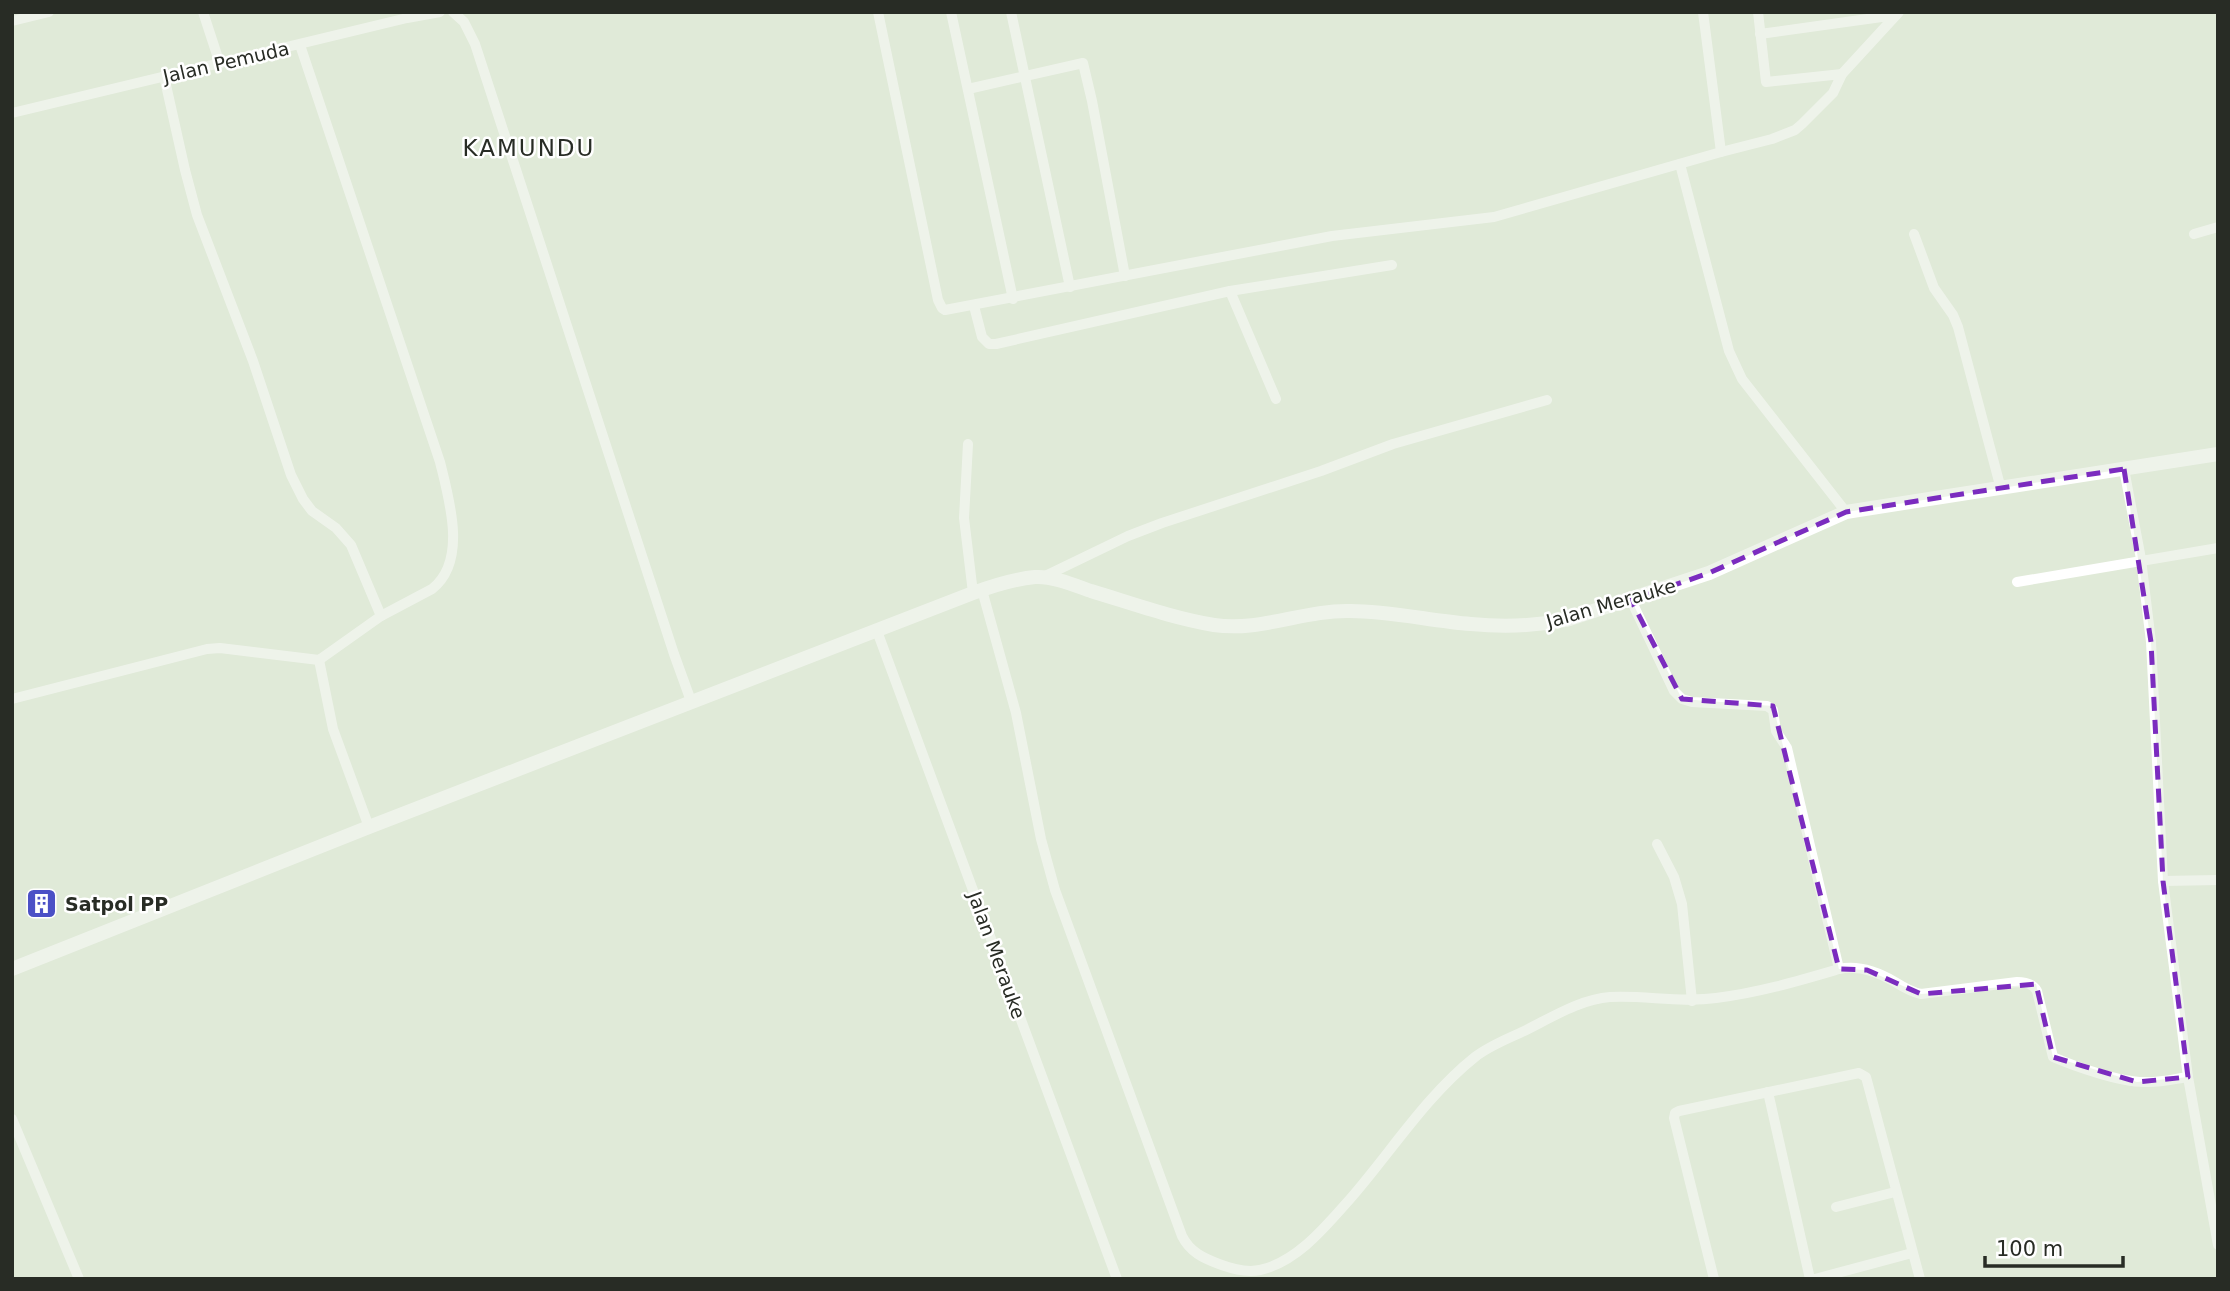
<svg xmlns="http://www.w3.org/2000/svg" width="2230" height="1291" viewBox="0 0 2230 1291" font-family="'DejaVu Sans',sans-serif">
<rect width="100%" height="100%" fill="#e0ead8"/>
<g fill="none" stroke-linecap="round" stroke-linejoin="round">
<g stroke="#fff" stroke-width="10">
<path d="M203,12l17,52"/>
<path d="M453,12l11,10 11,22 199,610 17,47"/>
<path d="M878,12l60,288 4,8 3,2 387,-74 162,-19 227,-65 51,-13 23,-9 7,-6 31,-31 9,-19 57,-62"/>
<path d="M951,12l62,287"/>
<path d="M1011,12l59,275"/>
<path d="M1703,12l18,140"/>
<path d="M1758,12l8,70 76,-8"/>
<path d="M12,21l37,-9"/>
<path d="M1760,34l136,-19"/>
<path d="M164,76l21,94 12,45 56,146 38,114 12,24 9,12 24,17 15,17 30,71"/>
<path d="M968,89l115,-26 9,38 33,175"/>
<path d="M12,113l395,-95 33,-6"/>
<path d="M1680,164l49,187 13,28 104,133"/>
<path d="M1914,234l20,54 19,27 5,12 43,162"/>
<path d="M2194,234l24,-7"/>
<path d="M1230,291l46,108"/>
<path d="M974,306l8,31 7,7h7l234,-53 162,-26"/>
<path d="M968,444l-4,74 9,75"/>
<path d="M2124,469l17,90 10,83 12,239 25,196 30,168"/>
<path d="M1041,578l87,-42 34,-13 159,-52 72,-27 154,-44"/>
<path d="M2017,582l201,-34"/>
<path d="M982,590l34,123 25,126 14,51 127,346c8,16 21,22 37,28 13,5 27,9 41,6 37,-8 66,-44 90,-71 41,-47 76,-103 125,-142 14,-11 32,-18 47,-25 27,-13 58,-33 88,-35 35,-2 70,6 106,1 42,-5 82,-17 123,-29l-52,-221 -11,-17 -3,-21 -6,-4 -75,-4 -10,-3 -8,-8 -43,-91"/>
<path d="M877,631l240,648"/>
<path d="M319,660l14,69 36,98"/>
<path d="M12,699l195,-50 13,-1 99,12 62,-44 51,-27c36,-28 17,-90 8,-127l-140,-417"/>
<path d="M1657,844l17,33 8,27 10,97"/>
<path d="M2163,881l55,-1"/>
<path d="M1839,969c19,-4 39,3 56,13 8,5 16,10 26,12l96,-12c8,0 16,1 20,9l16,66c23,10 67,25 91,25 15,1 30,-3 44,-5"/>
<path d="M1768,1092l42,187"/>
<path d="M12,1119l67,160"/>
<path d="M1836,1207l59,-15"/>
<path d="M1714,1279l-40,-161 1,-5 4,-2 180,-38 7,4 54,202"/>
<path d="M1815,1279l97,-26"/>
</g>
<path stroke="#fff" stroke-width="14" d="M12,969l357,-142 604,-234c19,-7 41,-14 62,-16 18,-1 39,8 56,14 40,12 81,27 123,34 46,7 90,-15 136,-14 41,0 81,10 121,13 32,3 64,2 95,-4l143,-47 137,-61 372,-58"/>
</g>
<path d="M0 0H2230V1291H0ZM2124,469l27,173 12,239 25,196 -51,5 -84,-25 -17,-73 -115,10 -54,-24 -28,-1 -66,-263 -91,-7 -51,-99 78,-27 137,-61z" fill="#e0ead8" fill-opacity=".55" fill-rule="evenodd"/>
<path fill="none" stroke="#7b2cbf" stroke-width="5" stroke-dasharray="14 9" stroke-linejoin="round" d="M2124,469l27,173 12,239 25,196 -51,5 -84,-25 -17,-73 -115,10 -54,-24 -28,-1 -66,-263 -91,-7 -51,-99 78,-27 137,-61z"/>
<defs>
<symbol id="building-square" viewBox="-11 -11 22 22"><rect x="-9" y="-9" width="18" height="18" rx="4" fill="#4b50c6" stroke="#fff"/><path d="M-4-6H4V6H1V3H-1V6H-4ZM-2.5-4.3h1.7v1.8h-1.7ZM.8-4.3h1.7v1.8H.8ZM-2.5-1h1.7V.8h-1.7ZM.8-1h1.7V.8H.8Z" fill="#fff"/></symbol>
</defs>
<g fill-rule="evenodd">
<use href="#building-square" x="24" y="886" width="35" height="35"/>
</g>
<g text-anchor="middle" stroke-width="5" stroke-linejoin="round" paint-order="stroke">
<g font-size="19" fill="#282c25" stroke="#fff">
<text transform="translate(226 62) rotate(-13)" y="7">Jalan Pemuda</text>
<text transform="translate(1611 603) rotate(-16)" y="7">Jalan Merauke</text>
<text transform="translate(997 955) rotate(70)" y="7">Jalan Merauke</text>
</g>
<g font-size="19" font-weight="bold" fill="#282c25" stroke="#fff" text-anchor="start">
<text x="65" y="911">Satpol PP</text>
</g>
<g font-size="23" letter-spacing="2" fill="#282c25" stroke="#fff">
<text x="529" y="156">KAMUNDU</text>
</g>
</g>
<rect width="2230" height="1291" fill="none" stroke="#282c25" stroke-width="28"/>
<path d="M1985 1256v10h138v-10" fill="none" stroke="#282c25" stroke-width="3.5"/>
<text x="1996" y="1256" font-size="21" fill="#282c25" stroke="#ffffff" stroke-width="5" paint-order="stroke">100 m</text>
</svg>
